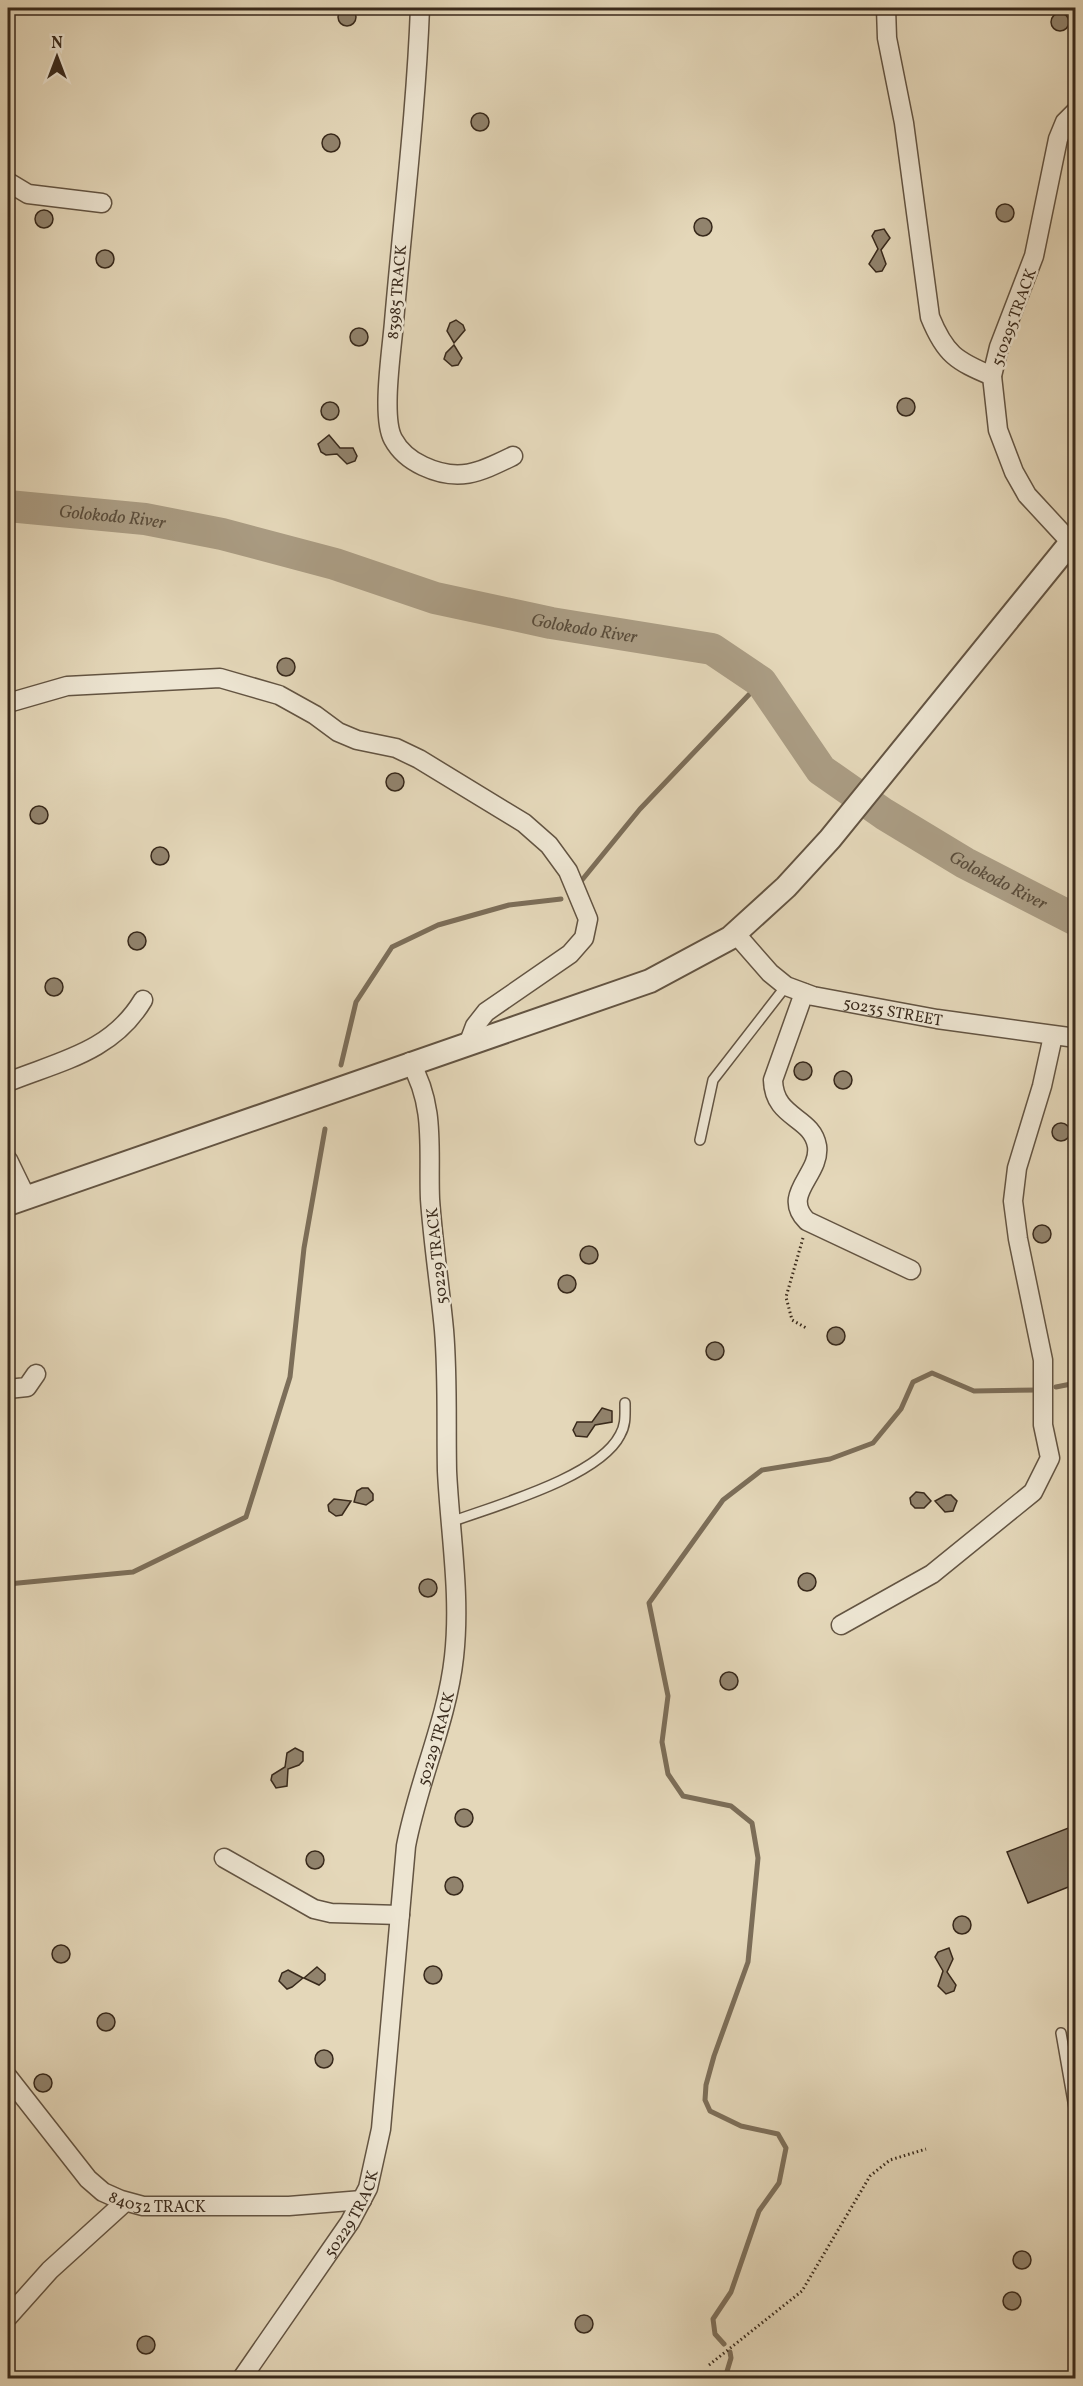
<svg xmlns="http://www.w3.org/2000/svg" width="1083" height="2386" viewBox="0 0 1083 2386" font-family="Vollkorn,serif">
<rect width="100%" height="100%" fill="#e4d7b9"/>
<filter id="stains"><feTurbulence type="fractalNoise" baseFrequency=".00333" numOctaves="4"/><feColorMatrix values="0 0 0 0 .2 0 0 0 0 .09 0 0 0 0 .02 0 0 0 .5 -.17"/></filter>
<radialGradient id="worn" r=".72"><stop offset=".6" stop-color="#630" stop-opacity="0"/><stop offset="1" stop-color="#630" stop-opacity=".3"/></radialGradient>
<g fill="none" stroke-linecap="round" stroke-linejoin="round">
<g stroke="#7c6e59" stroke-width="5">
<path d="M582,880l58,-71 121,-127"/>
<path d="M341,1065l15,-63 36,-55 46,-22 71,-20 52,-6"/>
<path d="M1056,1387l20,-4"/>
<path d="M8,1584l125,-12 113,-55 44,-140 14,-129 21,-119"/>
<path d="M724,2344l-9,-10 -2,-15 18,-27 28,-81 20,-28 7,-35 -8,-14 -37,-8 -31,-15 -5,-11 1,-15 8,-29 34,-94 10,-104 -6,-35 -21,-17 -48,-10 -15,-22 -6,-32 6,-46 -19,-93 74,-103 39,-30 68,-11 43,-16 28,-34 12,-27 19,-9 42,18 65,-1"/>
<path d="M725,2378l6,-20 -1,-6"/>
</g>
<path stroke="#aa9c83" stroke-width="32" id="s1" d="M8,506l137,13 77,15 113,30 100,34 116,25 161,26 49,33 60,88 63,44 81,49 111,57"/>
</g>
<g fill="#91836d" stroke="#38291b" stroke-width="1.5">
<circle cx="347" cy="17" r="9"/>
<circle cx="1060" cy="22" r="9"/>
<circle cx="480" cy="122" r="9"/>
<circle cx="331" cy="143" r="9"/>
<circle cx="1005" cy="213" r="9"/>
<circle cx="44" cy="219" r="9"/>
<circle cx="703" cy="227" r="9"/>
<path d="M884,229l6,9 -9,12 5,14 -4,7 -6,1 -7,-8 9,-15 -6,-13 3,-5z"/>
<circle cx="105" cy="259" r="9"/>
<path d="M456,320l7,5 2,5 -11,13 -7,-12 3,-8z"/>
<circle cx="359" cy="337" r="9"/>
<path d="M454,345l8,13 -4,7 -6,1 -8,-7 2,-6z"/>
<circle cx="906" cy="407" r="9"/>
<circle cx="330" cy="411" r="9"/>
<path d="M329,435l11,13h13l4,8 -2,5 -8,3 -10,-10 -11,1 -5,-3 -3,-8z"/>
<circle cx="286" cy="667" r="9"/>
<circle cx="395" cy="782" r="9"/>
<circle cx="39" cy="815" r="9"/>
<circle cx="160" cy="856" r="9"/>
<circle cx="137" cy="941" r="9"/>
<circle cx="54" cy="987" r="9"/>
<circle cx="803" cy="1071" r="9"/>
<circle cx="843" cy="1080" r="9"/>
<circle cx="1061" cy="1132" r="9"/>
<circle cx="1042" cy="1234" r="9"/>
<circle cx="589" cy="1255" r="9"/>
<circle cx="567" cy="1284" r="9"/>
<circle cx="836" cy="1336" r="9"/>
<circle cx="715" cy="1351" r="9"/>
<path d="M602,1408l10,3v11l-17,3 -8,12 -11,-1 -3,-6 4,-8h15z"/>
<path d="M362,1488h6l5,6v6l-7,5 -12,-3 3,-11z"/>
<path d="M916,1492l8,1 7,8 -7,7h-9l-4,-4 -1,-6z"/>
<path d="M946,1495h5l6,6 -4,10 -8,1 -10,-11z"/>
<path d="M334,1499l17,2 -9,14 -6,1 -7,-5 -1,-6z"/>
<circle cx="807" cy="1582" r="9"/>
<circle cx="428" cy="1588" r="9"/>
<circle cx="729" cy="1681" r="9"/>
<path d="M295,1748l8,4v9l-4,4 -11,4 -1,17 -11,2 -5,-8 1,-5 13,-8 2,-14z"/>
<circle cx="464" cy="1818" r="9"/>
<path d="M1076,1825v59l-48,19 -21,-51z"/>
<circle cx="315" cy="1860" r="9"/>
<circle cx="454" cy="1886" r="9"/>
<circle cx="962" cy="1925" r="9"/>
<circle cx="61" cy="1954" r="9"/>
<path d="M949,1948l4,11 -6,13 9,13 -2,6 -8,3 -8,-8 5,-15 -8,-14 3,-5z"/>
<circle cx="433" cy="1975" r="9"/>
<path d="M317,1967l8,7v6l-6,5 -15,-7z"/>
<path d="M288,1970l15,8 -11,9 -5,2 -8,-8 3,-8z"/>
<circle cx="106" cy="2022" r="9"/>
<circle cx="324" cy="2059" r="9"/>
<circle cx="43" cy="2083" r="9"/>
<circle cx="1022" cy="2260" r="9"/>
<circle cx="1012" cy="2301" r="9"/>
<circle cx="584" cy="2324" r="9"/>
<circle cx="146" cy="2345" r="9"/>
</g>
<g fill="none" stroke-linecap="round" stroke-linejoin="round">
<defs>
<g id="service">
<path d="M700,1140l13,-60 73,-94"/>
<path d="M451,1522c43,-16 148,-45 169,-87 6,-10 5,-20 5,-32"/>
<path d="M1061,2033l15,86"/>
</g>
<g id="minor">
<path d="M420,8c-4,104 -17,209 -26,314 -2,26 -13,95 -1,117 7,13 17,21 30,27 36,17 57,6 90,-10"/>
<path d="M886,8l1,30 17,85 26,194c15,37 26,44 62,59"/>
<path d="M1076,111l-11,11 -7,17 -24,117 -35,91 -7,29 6,54 16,42 13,23 49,53"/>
<path d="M8,182l20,12 74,9"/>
<path d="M8,703l59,-17 153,-8 59,17 36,20 23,17 19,8 39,8 23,11 105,64 25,22 19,26 20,48 -4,19 -14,16 -84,58 -11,14 -6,16"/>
<path id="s2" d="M735,933l35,40 16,13 27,10 124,23 139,19"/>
<path d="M804,993l-31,87c1,39 39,36 44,66 4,29 -37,48 -10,75l104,49"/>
<path d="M8,1082c52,-21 104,-30 135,-82"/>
<path d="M8,1160l18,37"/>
<path d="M8,1389l19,-2 9,-13"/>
<path d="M841,1625l91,-51 101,-82 17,-34 -7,-33v-65l-25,-121 -5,-38 4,-33 25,-82 11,-50"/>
<path d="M224,1858l90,51 17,4 69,2"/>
<path id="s3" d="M8,2077l80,102 15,13 18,8 22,6h146l73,-6"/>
<path d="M8,2317l42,-47 75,-68"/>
<path id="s4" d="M242,2378l108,-156 18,-34 13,-59 25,-283c12,-64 41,-125 48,-189 7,-62 -4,-124 -7,-186 -1,-47 1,-94 -3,-141 -4,-43 -11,-87 -14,-131 -2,-48 6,-93 -20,-137"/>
</g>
<path id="tertiary" d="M8,1204l642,-223 80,-43 56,-51 44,-48 246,-303"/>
</defs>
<use href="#service" stroke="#635442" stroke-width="12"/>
<use href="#minor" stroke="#635442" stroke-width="21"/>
<use href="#tertiary" stroke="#635442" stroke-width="26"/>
<g stroke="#38291b" stroke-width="3" stroke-dasharray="1.5 3" stroke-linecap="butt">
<path d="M803,1238l-17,59 6,23 16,9"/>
<path d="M709,2365l93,-74 68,-115 20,-16 36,-11"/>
</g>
<use href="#service" stroke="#ede5d2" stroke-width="9"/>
<use href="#minor" stroke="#ede5d2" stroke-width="18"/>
<use href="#tertiary" stroke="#ede5d2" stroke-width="22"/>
</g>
<g text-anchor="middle" stroke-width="5" stroke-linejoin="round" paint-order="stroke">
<g font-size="16" fill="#38291b" stroke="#ede5d2">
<text transform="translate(396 292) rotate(-85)" y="6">83985 TRACK</text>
<text transform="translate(1013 317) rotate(-70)" y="6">510295 TRACK</text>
<text dy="6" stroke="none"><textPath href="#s2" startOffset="184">50235 STREET</textPath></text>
<text transform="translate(436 1256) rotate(-96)" y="6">50229 TRACK</text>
<text dy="6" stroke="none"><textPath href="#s4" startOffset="684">50229 TRACK</textPath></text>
<text dy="6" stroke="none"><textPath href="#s3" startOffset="206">84032 TRACK</textPath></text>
<text dy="6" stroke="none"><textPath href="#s4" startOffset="198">50229 TRACK</textPath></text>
</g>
<g font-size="18" font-style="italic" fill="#5a4c3a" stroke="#ede5d2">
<text dy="6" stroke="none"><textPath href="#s1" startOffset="105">Golokodo River</textPath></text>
<text dy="6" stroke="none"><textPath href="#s1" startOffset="591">Golokodo River</textPath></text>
<text dy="6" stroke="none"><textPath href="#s1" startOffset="1095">Golokodo River</textPath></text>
</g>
</g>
<rect width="1083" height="2386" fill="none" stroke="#e4d7b9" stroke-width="30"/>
<rect x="9" y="9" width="1065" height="2368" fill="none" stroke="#38291b" stroke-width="3"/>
<rect x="15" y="15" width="1053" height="2356" fill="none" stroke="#38291b" stroke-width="1.5"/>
<g transform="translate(57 57)" stroke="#ede5d2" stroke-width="4.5" paint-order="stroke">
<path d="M0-4.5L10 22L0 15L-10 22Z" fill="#38291b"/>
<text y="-9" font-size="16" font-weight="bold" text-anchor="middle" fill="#38291b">N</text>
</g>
<rect width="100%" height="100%" filter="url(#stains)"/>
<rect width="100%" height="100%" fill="url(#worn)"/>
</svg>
